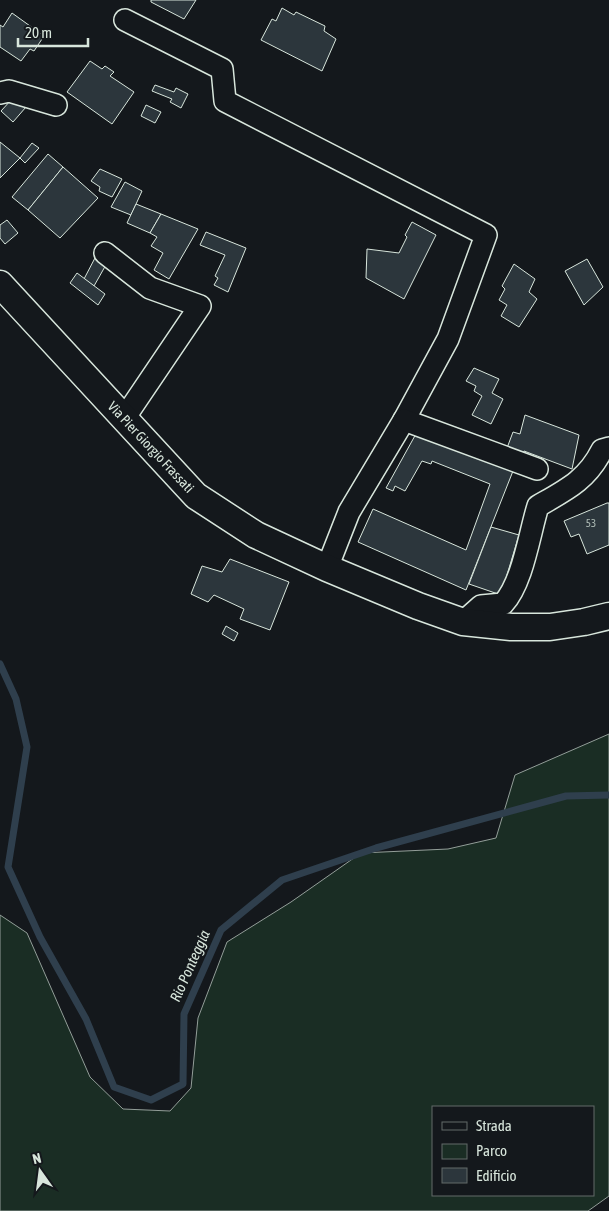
<svg xmlns="http://www.w3.org/2000/svg" width="609" height="1211" viewBox="0 0 609 1211" font-family="'Asap Condensed',sans-serif">
<rect width="100%" height="100%" fill="#14181c"/>
<path fill="#1a2d24" stroke="#939e99" fill-rule="evenodd" d="M609,734v462l-21,15h-588v-296l27,18 63,144 33,32 47,2 21,-23 7,-70 29,-76 64,-40 70,-49 87,-4 48,-11 19,-63zM433,1107h160v88h-160z"/>
<g fill="none" stroke-linecap="round" stroke-linejoin="round">
<path stroke="#2f3f4d" stroke-width="7" d="M0,664l16,35 11,48 -19,120 32,70 46,82 28,68 37,13 32,-16 1,-70 37,-84 61,-50 94,-32 190,-52 43,-1"/>
</g>
<g fill="#2c363c" stroke="#d8e6dc">
<path d="M151,0h45l-12,19 -33,-17z"/>
<path d="M282,8l12,7 2,-3 29,14 -1,5 12,8 -14,32 -61,-31 11,-21 4,2z"/>
<path d="M12,13l32,23 -10,15 -4,-2 -9,12 -21,-14v-22l3,2z"/>
<path d="M90,61l12,8 3,-3 9,6 -4,4 24,16 -22,32 -45,-32z"/>
<path d="M155,85l19,7 2,-4 12,6 -7,14 -11,-6 2,-3 -20,-8z"/>
<path d="M12,99l14,8 -13,15 -12,-11z"/>
<path d="M146,105l15,7 -6,11 -14,-7z"/>
<path d="M0,142l20,16 -20,20z"/>
<path d="M32,143l7,5 -14,15 -5,-5z"/>
<path d="M48,154l15,13 -35,43 -16,-13z"/>
<path d="M63,167l35,31 -38,40 -32,-28z"/>
<path d="M100,169l22,10 -10,18 -13,-6 1,-4 -9,-6z"/>
<path d="M125,182l17,9 -11,24 -20,-8z"/>
<path d="M136,204l25,10 -11,19 -23,-10z"/>
<path d="M161,214l37,15 -29,50 -15,-9 9,-17 -12,-7 6,-9 -7,-4z"/>
<path d="M7,220l11,13 -13,11 -5,-6v-13z"/>
<path d="M412,222l24,13 -32,64 -38,-21 1,-29 32,4 8,-16 -2,-2z"/>
<path d="M206,232l40,16 -18,44 -14,-7 4,-7 -3,-2 10,-21 -25,-10z"/>
<path d="M96,256l11,7 -13,23 -10,-7z"/>
<path d="M587,259l16,28 -19,18 -19,-34z"/>
<path d="M514,264l21,15 -6,13 8,7 -18,28 -18,-11 6,-11 -8,-5 6,-11 -3,-3z"/>
<path d="M77,273l28,21 -7,11 -28,-22z"/>
<path d="M474,368l25,11 -7,14 11,6 -12,25 -19,-9 10,-19 -8,-5 2,-5 -10,-5z"/>
<path d="M525,415l54,20 -7,34 -48,-18 -1,3 -16,-6 6,-16 7,2z"/>
<path d="M417,432l96,39 -47,119 -108,-48 15,-33 93,41 24,-66 -58,-23 -1,3 -9,-3 -17,30 -10,-5 -2,5 -7,-3z"/>
<path d="M607,503h2v42l-22,9 -8,-20 -8,3 -7,-16z"/>
<path d="M491,527l28,8 -18,60 -32,-11z"/>
<path d="M230,559l59,23 -19,48 -30,-11 4,-10 -30,-14 -6,7 -17,-8 11,-28 20,6z"/>
<path d="M226,626l12,7 -4,8 -12,-7z"/>
</g>
<g fill="none" stroke-linecap="round" stroke-linejoin="round">
<defs>
<g id="minor">
<path d="M125,20l97,49 3,32 261,134 -38,104 -44,81 -55,92 -22,56"/>
<path d="M0,93l9,-2 47,14"/>
<path d="M105,253l45,35 50,18 -75,111"/>
<path d="M404,420l133,49"/>
<path d="M463,622l18,-16 22,-2c20,-22 26,-69 35,-98 28,-16 49,-26 64,-56l7,-2"/>
</g>
<path id="tertiary" d="M0,284l196,212 60,39 71,33 91,38 45,16 48,5h39l34,-5 25,-6"/>
</defs>
<use href="#minor" stroke="#d8e6dc" stroke-width="24"/>
<use href="#tertiary" stroke="#d8e6dc" stroke-width="29"/>
<use href="#minor" stroke="#14181c" stroke-width="21"/>
<use href="#tertiary" stroke="#14181c" stroke-width="26"/>
</g>
<g text-anchor="middle" stroke-width="4" stroke-linejoin="round" paint-order="stroke">
<g font-size="11" fill="#adbab4">
<text x="591" y="527">53</text>
</g>
<g font-size="14" fill="#d8e6dc" stroke="#14181c">
<text transform="translate(151 447) rotate(47)" y="5">Via Pier Giorgio Frassati</text>
</g>
<g font-size="15" font-style="italic" fill="#d8e6dc" stroke="#14181c">
<text transform="translate(190 966) rotate(-66)" y="5">Rio Ponteggia</text>
</g>
</g>
<rect x="432" y="1106" width="162" height="90" fill="#14181c" stroke="#626a69"/>
<rect x="442" y="1122" width="25" height="8" fill="#14181c" stroke="#626a69"/>
<text x="476" y="1131" font-size="15" fill="#d8e6dc">Strada</text>
<rect x="442" y="1144" width="25" height="15" fill="#1a2d24" stroke="#626a69"/>
<text x="476" y="1156" font-size="15" fill="#d8e6dc">Parco</text>
<rect x="442" y="1168" width="25" height="15" fill="#2c363c" stroke="#626a69"/>
<text x="476" y="1181" font-size="15" fill="#d8e6dc">Edificio</text>
<g transform="translate(40 1171) rotate(346)" stroke="#14181c" stroke-width="4" paint-order="stroke">
<path d="M0-4L9 19L0 12L-9 19Z" fill="#d8e6dc"/>
<text y="-8" font-size="14" font-weight="bold" text-anchor="middle" fill="#d8e6dc">N</text>
</g>
<path d="M18 38v8h70v-8" fill="none" stroke="#d8e6dc" stroke-width="2.5"/>
<text x="25" y="38" font-size="15" fill="#d8e6dc" stroke="#14181c" stroke-width="4" paint-order="stroke">20 m</text>
</svg>
